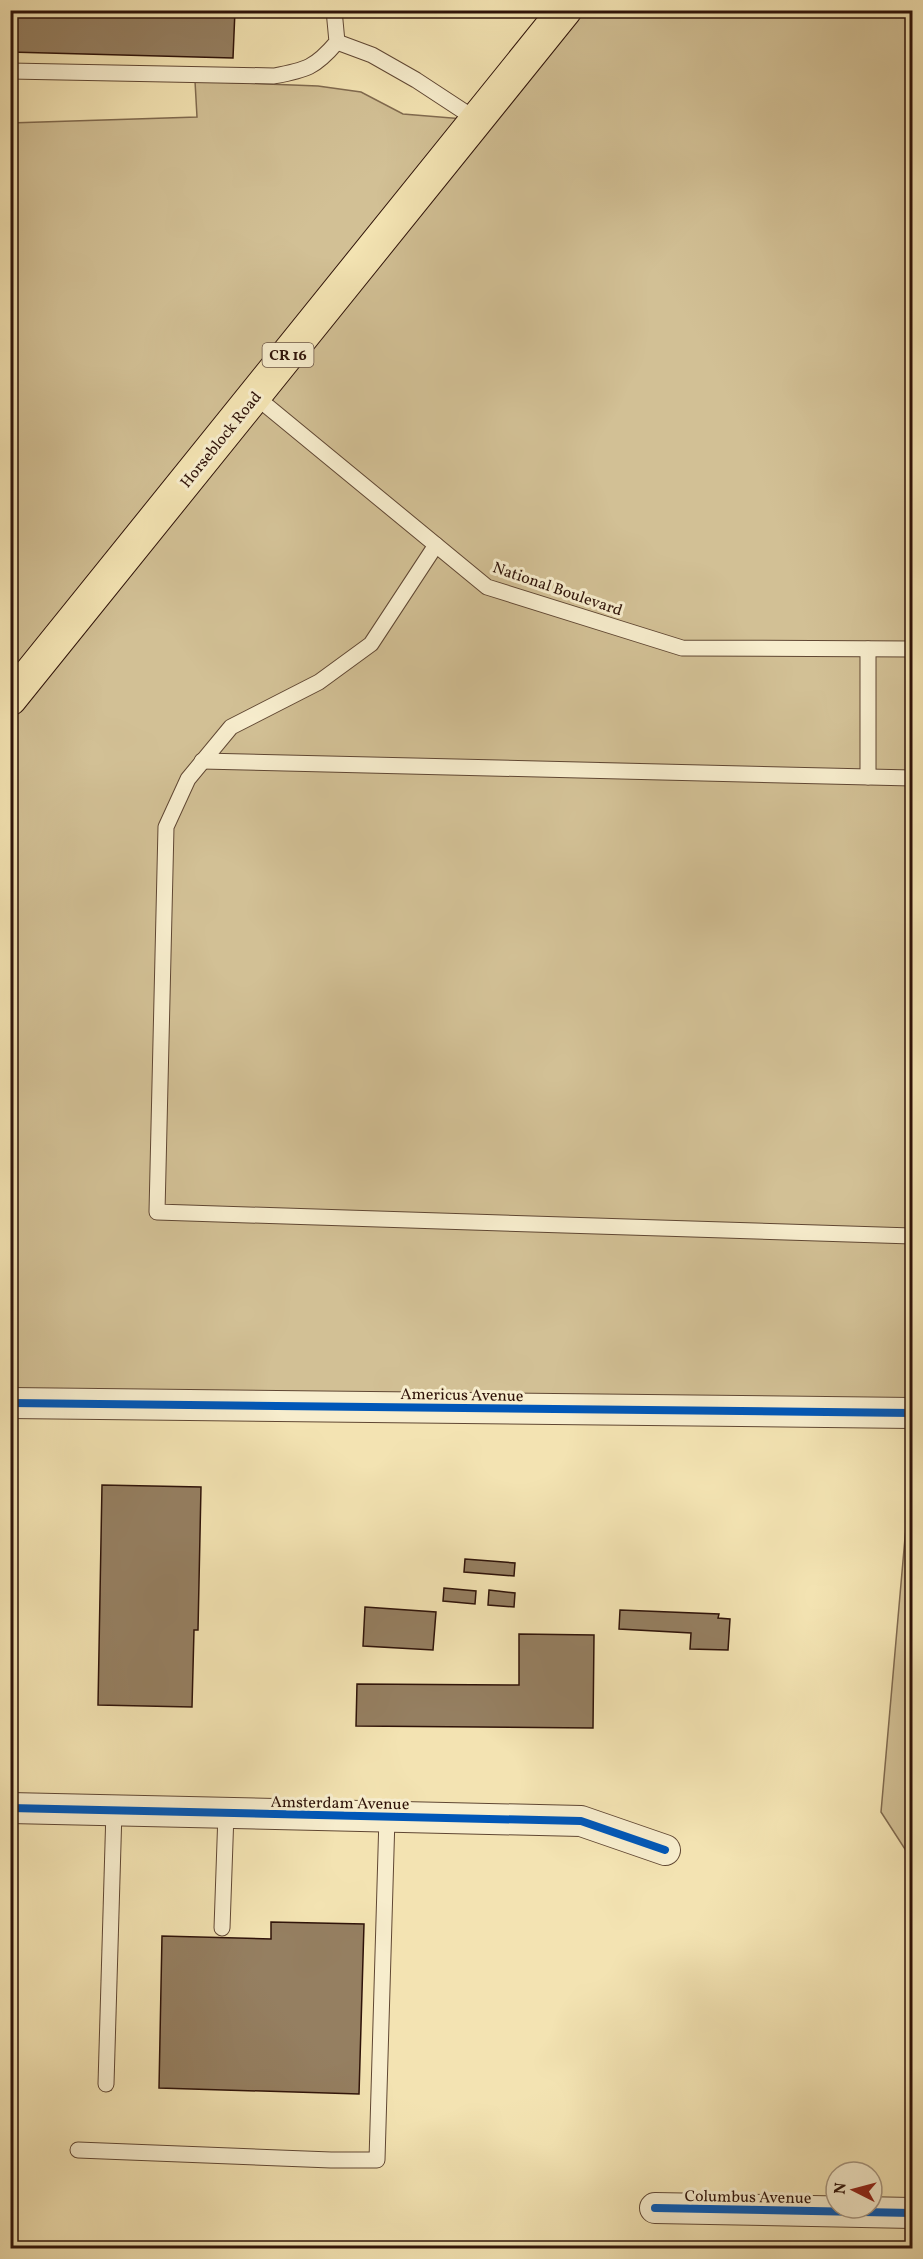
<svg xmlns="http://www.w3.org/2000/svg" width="923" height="2259" viewBox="0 0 923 2259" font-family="Vollkorn,serif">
<rect width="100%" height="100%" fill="#f3e3b2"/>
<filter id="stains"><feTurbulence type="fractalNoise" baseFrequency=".00333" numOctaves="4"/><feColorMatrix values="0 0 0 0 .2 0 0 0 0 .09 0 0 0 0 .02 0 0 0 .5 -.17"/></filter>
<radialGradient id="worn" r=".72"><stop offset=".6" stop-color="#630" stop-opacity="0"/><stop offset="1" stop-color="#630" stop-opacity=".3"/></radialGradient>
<g fill="#d2c095" stroke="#806a4f" stroke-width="1.5">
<path d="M565,11h347v1402l-901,-10 -1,-1280 187,-6 -2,-36 123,5 43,6 42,22 73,6z"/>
<path d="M912,1458v402l-31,-48z"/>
</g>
<g fill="#957f61" stroke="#2f1309" stroke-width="1.5">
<path d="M10,10h225l-2,48 -223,-6z"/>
<path d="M102,1485l99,2 -3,143h-4l-2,77 -94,-2z"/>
<path d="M465,1559l50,4 -1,13 -50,-4z"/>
<path d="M444,1588l32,3 -1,13 -32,-3z"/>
<path d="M489,1590l26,3 -1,14 -26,-2z"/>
<path d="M365,1607l71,5 -3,38 -70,-4z"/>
<path d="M620,1610l99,4 -1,4 12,1 -2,31 -38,-1 1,-16 -72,-4z"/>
<path d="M519,1634l75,1 -1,93 -237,-2 1,-42 162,1z"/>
<path d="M271,1922l93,2 -5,170 -200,-6 3,-152 109,3z"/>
</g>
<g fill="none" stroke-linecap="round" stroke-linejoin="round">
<defs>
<g id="service">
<path d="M337,42l35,13 44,25 61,40"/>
<path d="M10,71l264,5c32,-6 41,-8 63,-34l-3,-32"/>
<path d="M255,396l232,191 195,61 230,1"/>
<path d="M436,545l-65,99 -52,38 -88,45 -43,52 -22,48 -9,385 755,24"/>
<path d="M868,649v128"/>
<path d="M202,761l710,17"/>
<path d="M222,1928l4,-115"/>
<path d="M106,2084l8,-274"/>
<path d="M78,2150l253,10h46l10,-343"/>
</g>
<g id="minor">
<path d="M10,1403l902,10"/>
<path d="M10,1808l571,13 84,29"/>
<path d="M655,2208l257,5"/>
</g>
<path id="primary" d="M10,699l555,-689"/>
</defs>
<use href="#service" stroke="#604733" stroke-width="17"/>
<use href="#minor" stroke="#604733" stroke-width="32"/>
<use href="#primary" stroke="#2f1309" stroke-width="35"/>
<use href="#service" stroke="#f7edcd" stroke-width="15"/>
<use href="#minor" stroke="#f7edcd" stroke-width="30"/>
<use href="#primary" stroke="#f3e3b2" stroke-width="33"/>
<defs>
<g id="cycleway">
<path d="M10,1403l902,10"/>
<path d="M10,1808l571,13 84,29"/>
<path d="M655,2208l257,5"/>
</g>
</defs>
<use href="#cycleway" stroke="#f7edcd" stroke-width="11"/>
<use href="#cycleway" stroke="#0057b8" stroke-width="8"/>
</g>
<g text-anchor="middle" stroke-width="6" stroke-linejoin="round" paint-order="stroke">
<rect fill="#f7edcd" stroke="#6b5444" stroke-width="1.5" x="262.5" y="343" width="51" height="24" rx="4.5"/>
<g font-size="15" font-weight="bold" fill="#2f1309">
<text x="288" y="360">CR 16</text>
</g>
<g font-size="16" fill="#2f1309" stroke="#f7edcd">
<text transform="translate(220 439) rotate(-51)" y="6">Horseblock Road</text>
<text transform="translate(558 588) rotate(19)" y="6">National Boulevard</text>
<text transform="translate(462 1394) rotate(1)" y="6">Americus Avenue</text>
<text transform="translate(340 1802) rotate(1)" y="6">Amsterdam Avenue</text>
<text transform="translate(748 2196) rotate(1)" y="6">Columbus Avenue</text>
</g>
</g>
<rect width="923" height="2259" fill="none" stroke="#f3e3b2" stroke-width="36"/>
<rect x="12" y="12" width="899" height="2235" fill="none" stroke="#2f1309" stroke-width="3"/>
<rect x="18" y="18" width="887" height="2223" fill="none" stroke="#2f1309" stroke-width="1.5"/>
<g transform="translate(854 2190) rotate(276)"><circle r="28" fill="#f7edcd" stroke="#a7967f" stroke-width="1.5"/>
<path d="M0-4.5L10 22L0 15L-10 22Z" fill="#8f2418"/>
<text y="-9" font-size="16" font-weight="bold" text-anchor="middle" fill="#2f1309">N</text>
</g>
<rect width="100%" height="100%" filter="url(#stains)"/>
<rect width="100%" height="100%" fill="url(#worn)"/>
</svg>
